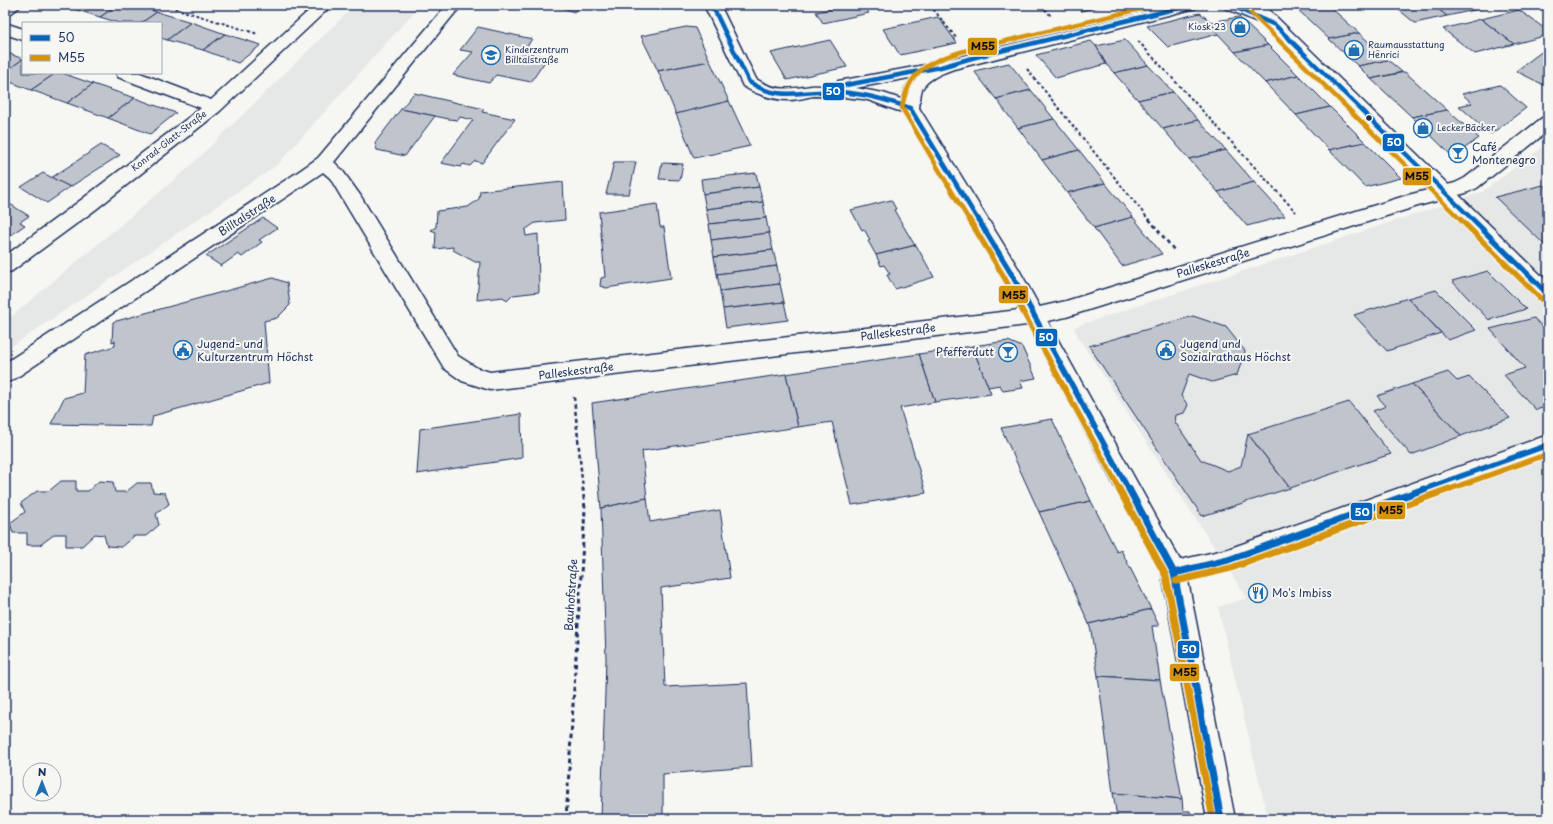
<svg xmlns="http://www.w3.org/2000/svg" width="1553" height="824" viewBox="0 0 1553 824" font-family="'Playpen Sans',sans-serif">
<rect width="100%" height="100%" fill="#f6f6f2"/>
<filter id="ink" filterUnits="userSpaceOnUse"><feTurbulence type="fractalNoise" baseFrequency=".025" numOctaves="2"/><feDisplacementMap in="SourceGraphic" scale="8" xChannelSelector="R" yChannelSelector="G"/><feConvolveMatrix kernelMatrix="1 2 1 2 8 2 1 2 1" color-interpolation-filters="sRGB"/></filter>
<g filter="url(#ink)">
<g fill="#e6e7e7">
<path d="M355,5h65l-143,160 -272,186v-29l181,-152z"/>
<path d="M1548,143v676h-280l-50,-212 29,-9 -170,-263 -3,-8 408,-135z"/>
</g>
<g fill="#c0c4cd" stroke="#1b2f5e">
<path d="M61,5h57l-18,12z"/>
<path d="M118,5h19l20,7 -16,11h-22l-19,-6z"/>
<path d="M555,5h27l-8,7z"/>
<path d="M852,5h11l6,8 -46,10 -7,-11z"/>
<path d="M1075,5h31l-25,6z"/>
<path d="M1303,5h25l31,28 -30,6 -34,-32z"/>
<path d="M1393,5h40l14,11 -32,7z"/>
<path d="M1433,5h41l5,4 -32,7z"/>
<path d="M1474,5h20l-15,4z"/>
<path d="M1519,10l29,21v4l-34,9 -33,-25z"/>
<path d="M157,12l34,10 -24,18 -6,-2v-15h-20z"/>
<path d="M1200,13l11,9 7,12 -50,13 -21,-21z"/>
<path d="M938,17l19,26 -57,12 -17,-26z"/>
<path d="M1239,17l29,28 -33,7 -17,-18 -7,-12z"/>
<path d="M1481,19l33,25 -39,10 -32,-25z"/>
<path d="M191,22l34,12 -22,16 -36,-10z"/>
<path d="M478,27l54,12 -9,13 25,5 -17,25 -35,-7 -7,8 -36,-8 20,-23 -13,-2z"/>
<path d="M686,27l9,1 15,33 -52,10 -17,-35z"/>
<path d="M1359,33l29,27 -30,6 -29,-27z"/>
<path d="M225,34l36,11 -23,18 -35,-13z"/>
<path d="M830,40l17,27 -60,13 -16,-27z"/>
<path d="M1125,40l23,25 -34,8 -8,-9 -10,-18z"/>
<path d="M1091,41l5,5 10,18 -50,14 -20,-23z"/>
<path d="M1268,45l30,30 -33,8 -30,-31z"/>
<path d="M1544,50l4,2v35l-32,-16z"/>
<path d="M5,52l18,7 -18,13z"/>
<path d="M23,59v14h33l-25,17 -26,-10v-8z"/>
<path d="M1388,60l14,12 -31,7 -13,-13z"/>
<path d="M710,61l19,40 -53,13 -18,-43z"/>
<path d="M1009,63l22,27 -35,9 -22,-28z"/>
<path d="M1148,65l25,27 -35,8 -24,-27z"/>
<path d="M1405,72l42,38 -35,7 -41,-38z"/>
<path d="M56,73h6l31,11 -26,19 -36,-13z"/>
<path d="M1298,75l32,32 -34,8 -31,-32z"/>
<path d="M93,84l42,14 -27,20 -41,-15z"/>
<path d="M1500,85l26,23 -35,26 -32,-28 13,-3 -10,-9z"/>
<path d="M1031,90l23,29 -36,9 -22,-29z"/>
<path d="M1173,92l25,28 -35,9 -25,-29z"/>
<path d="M414,93l70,16 -2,3 33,7 -33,44 -7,-2 -5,5 -7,-2 -2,3 -20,-4 32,-43 -13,-3 -2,3 -9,-1 -48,-10z"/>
<path d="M135,98l41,15 -26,21 -42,-16z"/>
<path d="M729,101l21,45 -56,12 -18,-44z"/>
<path d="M1330,107l35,35 -36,8 -33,-35z"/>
<path d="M401,109l34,7 -30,40 -28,-6 -2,-7z"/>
<path d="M1447,110l32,28 -21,15 -7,2 -39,-38z"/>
<path d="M1054,119l25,31 -37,10 -24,-32z"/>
<path d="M1198,120l28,30 -37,9 -26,-30z"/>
<path d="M1365,142l36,36 -36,9 -36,-37z"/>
<path d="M101,145l19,10 -50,32 -19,-9z"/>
<path d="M1079,150l26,33 -38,10 -25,-33z"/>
<path d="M1226,150l28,32 -36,10 -29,-33z"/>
<path d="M614,162h22l-7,32h-23z"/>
<path d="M662,163l21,1 -3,16 -21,-1z"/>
<path d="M43,173l27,14 -23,16 -26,-16z"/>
<path d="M756,173l3,14 -56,7 -2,-15z"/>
<path d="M563,182l2,38 -30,3 -10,7 1,6 12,-2 1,58 -26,3 -6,6 -4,-4 -26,3 3,-38h-5l-22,-12v-3l-18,2 1,-17 -5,-2 5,-3 1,-16 31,-4 11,-8 1,-8z"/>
<path d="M1254,182l31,34 -38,10 -29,-34z"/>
<path d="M1105,183l28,34 -39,11 -27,-35z"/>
<path d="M1543,185l5,5v58l-53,-51z"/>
<path d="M759,187l4,15 -57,7 -3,-15z"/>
<path d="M891,200l5,9 -2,1 20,34 2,1 -40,10 -8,-14 2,-1 -6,-11 -2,1 -11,-20z"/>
<path d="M5,201l24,15 -9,6 5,3 -20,14z"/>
<path d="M763,202l3,16 -57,6 -3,-15z"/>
<path d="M657,204l3,23h4l7,51 -65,10 -6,-2 1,-8 4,-1 -6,-65z"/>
<path d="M1133,217l29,37 -40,12 -28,-38z"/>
<path d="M263,218l14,10 -18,12 3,2 -20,15 -4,-3 -17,12 -15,-10z"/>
<path d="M766,218l3,15 -58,7 -2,-16z"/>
<path d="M769,233l4,17 -59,7 -3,-17z"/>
<path d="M916,245l18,32 -39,12 -8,-14 3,-1 -6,-9 -3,1 -5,-11z"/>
<path d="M773,250l4,16 -60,8 -3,-17z"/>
<path d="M777,266l3,18 -60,7 -3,-17z"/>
<path d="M1488,271l38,38 -37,11 -37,-39z"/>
<path d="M273,278l14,5 3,22 -13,13 -13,3 5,62 -116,33 -2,10 -100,-2 13,-26 19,-5 2,-38 30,-9v-5l-3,1 1,-20z"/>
<path d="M780,284l4,18 -61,7 -3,-18z"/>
<path d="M1436,290l40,40 -28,10 -40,-42z"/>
<path d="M1408,298l33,35 -54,18 -33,-36z"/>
<path d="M784,302l4,18 -62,8 -3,-19z"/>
<path d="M1193,316l33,11 19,24 -8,24 -25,7 -23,-8 -8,22 7,9 -4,8 -8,2 -1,7 26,38 27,11 13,-5 7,-32 42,54 -88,28 -113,-170z"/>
<path d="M1534,318l14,15v73l-12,4 -32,-35 21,-7 -35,-39z"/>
<path d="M1008,341l14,6 14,31 -16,3 3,7 -20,3 -3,-6 -12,2 -16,-41z"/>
<path d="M972,346l19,48 -56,8 -16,-48z"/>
<path d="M919,354l16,48 -35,6 26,85 -74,12 -20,-83 -34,5 -12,-53z"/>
<path d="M1448,372l9,9 12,-4 41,41 -49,18 -49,-52z"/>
<path d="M786,374l12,53 -156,24 5,47 -46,10 -9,-105z"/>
<path d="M1412,384l49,52 -50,19 -38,-44 13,-5 -9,-10z"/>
<path d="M1349,402l42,52 -101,34 -42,-54z"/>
<path d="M521,414l1,44 -105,16 3,-45z"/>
<path d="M1052,419l39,82 -52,11 -38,-84z"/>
<path d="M61,481h15v10h12l11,-10 14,1 2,10h11l11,-9h14l2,9 12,1 4,11 -13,10 3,11 -13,11h-12l-13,11 -14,-1 -3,-11 -9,-1 -13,12h-16v-12h-11l-15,11h-13v-12h-14l-3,-10 15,-11 -4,-9 16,-12h12z"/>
<path d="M647,498l3,24 70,-12 10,68 -69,10 4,99 82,-4 5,84 -89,7v45h-62l5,-160 -5,-151z"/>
<path d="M1091,501l26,51 4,-2 30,59 -62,15 -50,-112z"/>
<path d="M1151,609l8,17h-7l8,54 -62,-4 -7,-45 -2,-7z"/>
<path d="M1098,676l62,4 22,119 -69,-6z"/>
<path d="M1113,793l69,6 1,12h7l1,8h-65l-9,-2z"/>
</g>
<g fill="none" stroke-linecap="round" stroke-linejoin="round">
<defs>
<g id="minor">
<path d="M5,5h17l-12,9 -5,2z"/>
<path d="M315,5h17l-112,106 -125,99 -83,61 -7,2v-17l76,-56 120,-92 -83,-31 -2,-4h24l71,27z"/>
<path d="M704,5h16l36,74c20,13 33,10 55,7 8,-1 18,1 26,1l-1,-2 2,-4 6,-1 97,-18 6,1 2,4 -2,4 -6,1 -85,16 27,5 33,11 3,4 -3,4c-14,4 -37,-10 -53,-13 -16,-2 -33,-3 -49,-3 -8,1 -16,4 -25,4 -16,0 -33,-6 -46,-14z"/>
<path d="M449,6l5,2 3,3 -3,3 -120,148 8,8 18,25 98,161 19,12 13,4 545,-64 31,-7 342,-106 47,-12 10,-5 77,-60 6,-2v15l-71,57 -11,5 -48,13 -352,111 -31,7 -545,66 -28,-9 -18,-13 -98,-163 -16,-27 -7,-6 -310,208 -8,3v-20l290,-189 23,-16 126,-150z"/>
<path d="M5,23l18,6v11l-18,-6z"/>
</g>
<g id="secondary">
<path d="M1172,5h27l-3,3 -242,61c-11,4 -26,9 -32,20 -2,6 -2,13 -3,19l99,160 162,292 48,-11 320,-114v20l-320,116 -40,10 47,238h-28l-45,-244 -159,-298 -102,-169c2,-6 2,-13 4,-19 7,-15 23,-22 37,-28z"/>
<path d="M1222,5h21l6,3 -2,-3h17l284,277v20l-7,-3 -274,-273 -42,-18z"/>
</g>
</defs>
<use href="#minor" stroke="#1b2f5e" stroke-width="3"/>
<use href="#secondary" stroke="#1b2f5e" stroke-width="3"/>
<g stroke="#1b2f5e" stroke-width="2" stroke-dasharray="3 2.5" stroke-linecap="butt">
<path d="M164,5l94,29"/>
<path d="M930,5l27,34"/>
<path d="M1041,5l10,11"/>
<path d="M1138,41l158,171"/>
<path d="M1027,69l122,151"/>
</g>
<g stroke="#1b2f5e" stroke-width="2.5" stroke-dasharray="4 3" stroke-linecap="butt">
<path d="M1149,219l25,31"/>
<path d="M574,397l9,93"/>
</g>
<path stroke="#1b2f5e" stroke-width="3" stroke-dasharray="4.5 3.5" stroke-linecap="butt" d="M566,819l19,-310 -2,-20"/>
<use href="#minor" fill="#f6f6f2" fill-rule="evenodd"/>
<use href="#secondary" fill="#f6f6f2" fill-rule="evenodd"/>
<defs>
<g id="bus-1-far2">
<path d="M712,5l37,77c34,21 53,7 89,10 25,1 49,8 72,16l68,112"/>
<path d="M1230,5l45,20 198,195"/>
<path d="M846,85l95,-18 31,-9 219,-53"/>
</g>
<g id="bus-1-far1">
<path d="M978,219l33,54 118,217"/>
<path d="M1472,219l76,75"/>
<path d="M1422,490l126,-45"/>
</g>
<g id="bus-1">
<path d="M1129,489l45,84 47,246"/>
<path d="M1174,573l54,-13 196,-71"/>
</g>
<g id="bus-2-far2">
<path d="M1249,11l212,209"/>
<path d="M969,220l-67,-112c6,-38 28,-47 62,-57l193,-46"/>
</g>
<g id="bus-2-far1">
<path d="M969,219l35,58 116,213"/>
<path d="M1460,219l82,81"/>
<path d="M1447,490l101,-36"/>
</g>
<g id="bus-2">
<path d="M1119,489l47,87 47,243"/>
<path d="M1176,581l55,-13 218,-79"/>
</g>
</defs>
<use href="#bus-1-far2" stroke="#f6f6f2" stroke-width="7"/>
<use href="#bus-1-far1" stroke="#f6f6f2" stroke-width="8"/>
<use href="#bus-1" stroke="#f6f6f2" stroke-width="10"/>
<use href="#bus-2-far2" stroke="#f6f6f2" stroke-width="7"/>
<use href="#bus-2-far1" stroke="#f6f6f2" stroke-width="8"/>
<use href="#bus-2" stroke="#f6f6f2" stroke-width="10"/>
<use href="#bus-1-far2" stroke="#0065bd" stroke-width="4.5"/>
<use href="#bus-1-far1" stroke="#0065bd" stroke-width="5.5"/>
<use href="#bus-1" stroke="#0065bd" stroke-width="7"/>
<use href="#bus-2-far2" stroke="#d6940e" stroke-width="4.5"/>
<use href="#bus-2-far1" stroke="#d6940e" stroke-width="5.5"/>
<use href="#bus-2" stroke="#d6940e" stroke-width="7"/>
</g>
</g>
<defs>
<symbol id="shop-ring" viewBox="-11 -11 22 22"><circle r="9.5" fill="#f6f6f2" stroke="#1f6fb2" stroke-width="1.5"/><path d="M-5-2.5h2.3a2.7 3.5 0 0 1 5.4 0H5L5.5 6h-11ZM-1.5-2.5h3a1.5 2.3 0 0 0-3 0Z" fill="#1f6fb2"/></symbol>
<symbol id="school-ring" viewBox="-11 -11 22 22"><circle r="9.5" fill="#f6f6f2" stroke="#1f6fb2" stroke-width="1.5"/><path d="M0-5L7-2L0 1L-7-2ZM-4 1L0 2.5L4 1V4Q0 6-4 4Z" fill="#1f6fb2"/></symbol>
<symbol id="bar-ring" viewBox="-11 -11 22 22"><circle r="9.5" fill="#f6f6f2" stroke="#1f6fb2" stroke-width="1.5"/><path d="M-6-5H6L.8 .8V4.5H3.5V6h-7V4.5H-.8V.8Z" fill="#1f6fb2"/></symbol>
<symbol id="civic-ring" viewBox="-11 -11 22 22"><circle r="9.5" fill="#f6f6f2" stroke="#1f6fb2" stroke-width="1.5"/><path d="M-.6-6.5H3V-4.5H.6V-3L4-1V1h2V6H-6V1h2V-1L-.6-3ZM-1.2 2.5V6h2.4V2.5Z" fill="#1f6fb2"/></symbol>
<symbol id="restaurant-ring" viewBox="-11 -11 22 22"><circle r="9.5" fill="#f6f6f2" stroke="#1f6fb2" stroke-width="1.5"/><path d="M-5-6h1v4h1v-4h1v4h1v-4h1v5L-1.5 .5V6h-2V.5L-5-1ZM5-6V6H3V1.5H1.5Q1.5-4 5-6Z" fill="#1f6fb2"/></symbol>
</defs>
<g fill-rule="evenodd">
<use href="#shop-ring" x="1229" y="16" width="22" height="22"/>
<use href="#shop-ring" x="1343" y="39" width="22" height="22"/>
<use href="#school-ring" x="480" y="44" width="22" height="22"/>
<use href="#shop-ring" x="1412" y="117" width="22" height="22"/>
<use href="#bar-ring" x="1447" y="142" width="22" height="22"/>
<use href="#civic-ring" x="172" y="339" width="22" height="22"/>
<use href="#civic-ring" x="1155" y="339" width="22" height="22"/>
<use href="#bar-ring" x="997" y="341" width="22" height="22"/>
<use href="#restaurant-ring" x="1247" y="582" width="22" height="22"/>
</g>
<circle fill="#1b2f5e" stroke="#f6f6f2" stroke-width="1.5" cx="1369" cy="118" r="3.5"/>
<g text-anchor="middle" stroke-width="4" stroke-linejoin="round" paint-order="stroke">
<g font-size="9" fill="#1b2f5e" stroke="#f6f6f2" text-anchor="start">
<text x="1226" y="30" text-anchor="end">Kiosk 23</text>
<text x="1368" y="48">Raumausstattung<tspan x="1368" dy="10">Henrici</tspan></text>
<text x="505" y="53">Kinderzentrum<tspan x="505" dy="10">Billtalstraße</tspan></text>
<text x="1437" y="131">LeckerBäcker</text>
</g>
<g font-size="9" fill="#1b2f5e" stroke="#f6f6f2">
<text transform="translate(169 141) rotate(-38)" y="3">Konrad-Glatt-Straße</text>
</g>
<g font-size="11" fill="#1b2f5e" stroke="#f6f6f2" text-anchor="start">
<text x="1472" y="151">Café<tspan x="1472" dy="13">Montenegro</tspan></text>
<text x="197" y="348">Jugend- und<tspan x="197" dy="13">Kulturzentrum Höchst</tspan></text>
<text x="1180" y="348">Jugend und<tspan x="1180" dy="13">Sozialrathaus Höchst</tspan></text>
<text x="994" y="356" text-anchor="end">Pfefferdutt</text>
<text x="1272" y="597">Mo's Imbiss</text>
</g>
<g font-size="11" fill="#1b2f5e" stroke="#f6f6f2">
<text transform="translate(247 215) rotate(-33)" y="4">Billtalstraße</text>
<text transform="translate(1213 263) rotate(-17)" y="4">Palleskestraße</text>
<text transform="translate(898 332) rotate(-7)" y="4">Palleskestraße</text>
<text transform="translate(576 371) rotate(-7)" y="4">Palleskestraße</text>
<text transform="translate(571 595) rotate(-86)" y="4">Bauhofstraße</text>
</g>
</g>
<g stroke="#f6f6f2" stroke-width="1.5">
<rect x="967" y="37" width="31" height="19" rx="4" fill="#d6940e"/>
<rect x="822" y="82" width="23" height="19" rx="4" fill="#0065bd"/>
<rect x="1382" y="133" width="23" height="19" rx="4" fill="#0065bd"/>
<rect x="1402" y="167" width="30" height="19" rx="4" fill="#d6940e"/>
<rect x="998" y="285" width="31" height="19" rx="4" fill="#d6940e"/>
<rect x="1035" y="328" width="23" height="19" rx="4" fill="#0065bd"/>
<rect x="1376" y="501" width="30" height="19" rx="4" fill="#d6940e"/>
<rect x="1350" y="502" width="23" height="19" rx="4" fill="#0065bd"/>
<rect x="1177" y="640" width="23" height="19" rx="4" fill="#0065bd"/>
<rect x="1169" y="663" width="31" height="19" rx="4" fill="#d6940e"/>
</g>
<g font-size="11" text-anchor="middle" font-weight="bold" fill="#fff">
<text x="833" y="95">50</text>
<text x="1394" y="146">50</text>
<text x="1046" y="341">50</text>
<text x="1362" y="516">50</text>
<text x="1189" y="653">50</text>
</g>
<g font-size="11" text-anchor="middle" font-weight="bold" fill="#111">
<text x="983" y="50">M55</text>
<text x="1417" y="180">M55</text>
<text x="1014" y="299">M55</text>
<text x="1391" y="514">M55</text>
<text x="1185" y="676">M55</text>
</g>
<rect width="1553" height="824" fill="none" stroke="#f6f6f2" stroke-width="20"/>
<rect x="10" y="10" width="1533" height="804" fill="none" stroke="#1b2f5e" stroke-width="1.5" filter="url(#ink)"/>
<rect x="22" y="22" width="140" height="52" fill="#f6f6f2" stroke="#9ea6b7"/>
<rect x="30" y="35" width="20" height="6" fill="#0065bd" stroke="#9ea6b7"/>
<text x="58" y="42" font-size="12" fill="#1b2f5e">50</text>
<rect x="30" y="55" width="20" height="6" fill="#d6940e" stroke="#9ea6b7"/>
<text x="58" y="62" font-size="12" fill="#1b2f5e">M55</text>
<g transform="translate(42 782)"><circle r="19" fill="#f6f6f2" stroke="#9ea6b7"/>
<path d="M0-3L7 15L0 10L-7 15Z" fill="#1f6fb2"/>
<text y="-6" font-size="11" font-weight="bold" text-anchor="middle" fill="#1b2f5e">N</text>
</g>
</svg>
